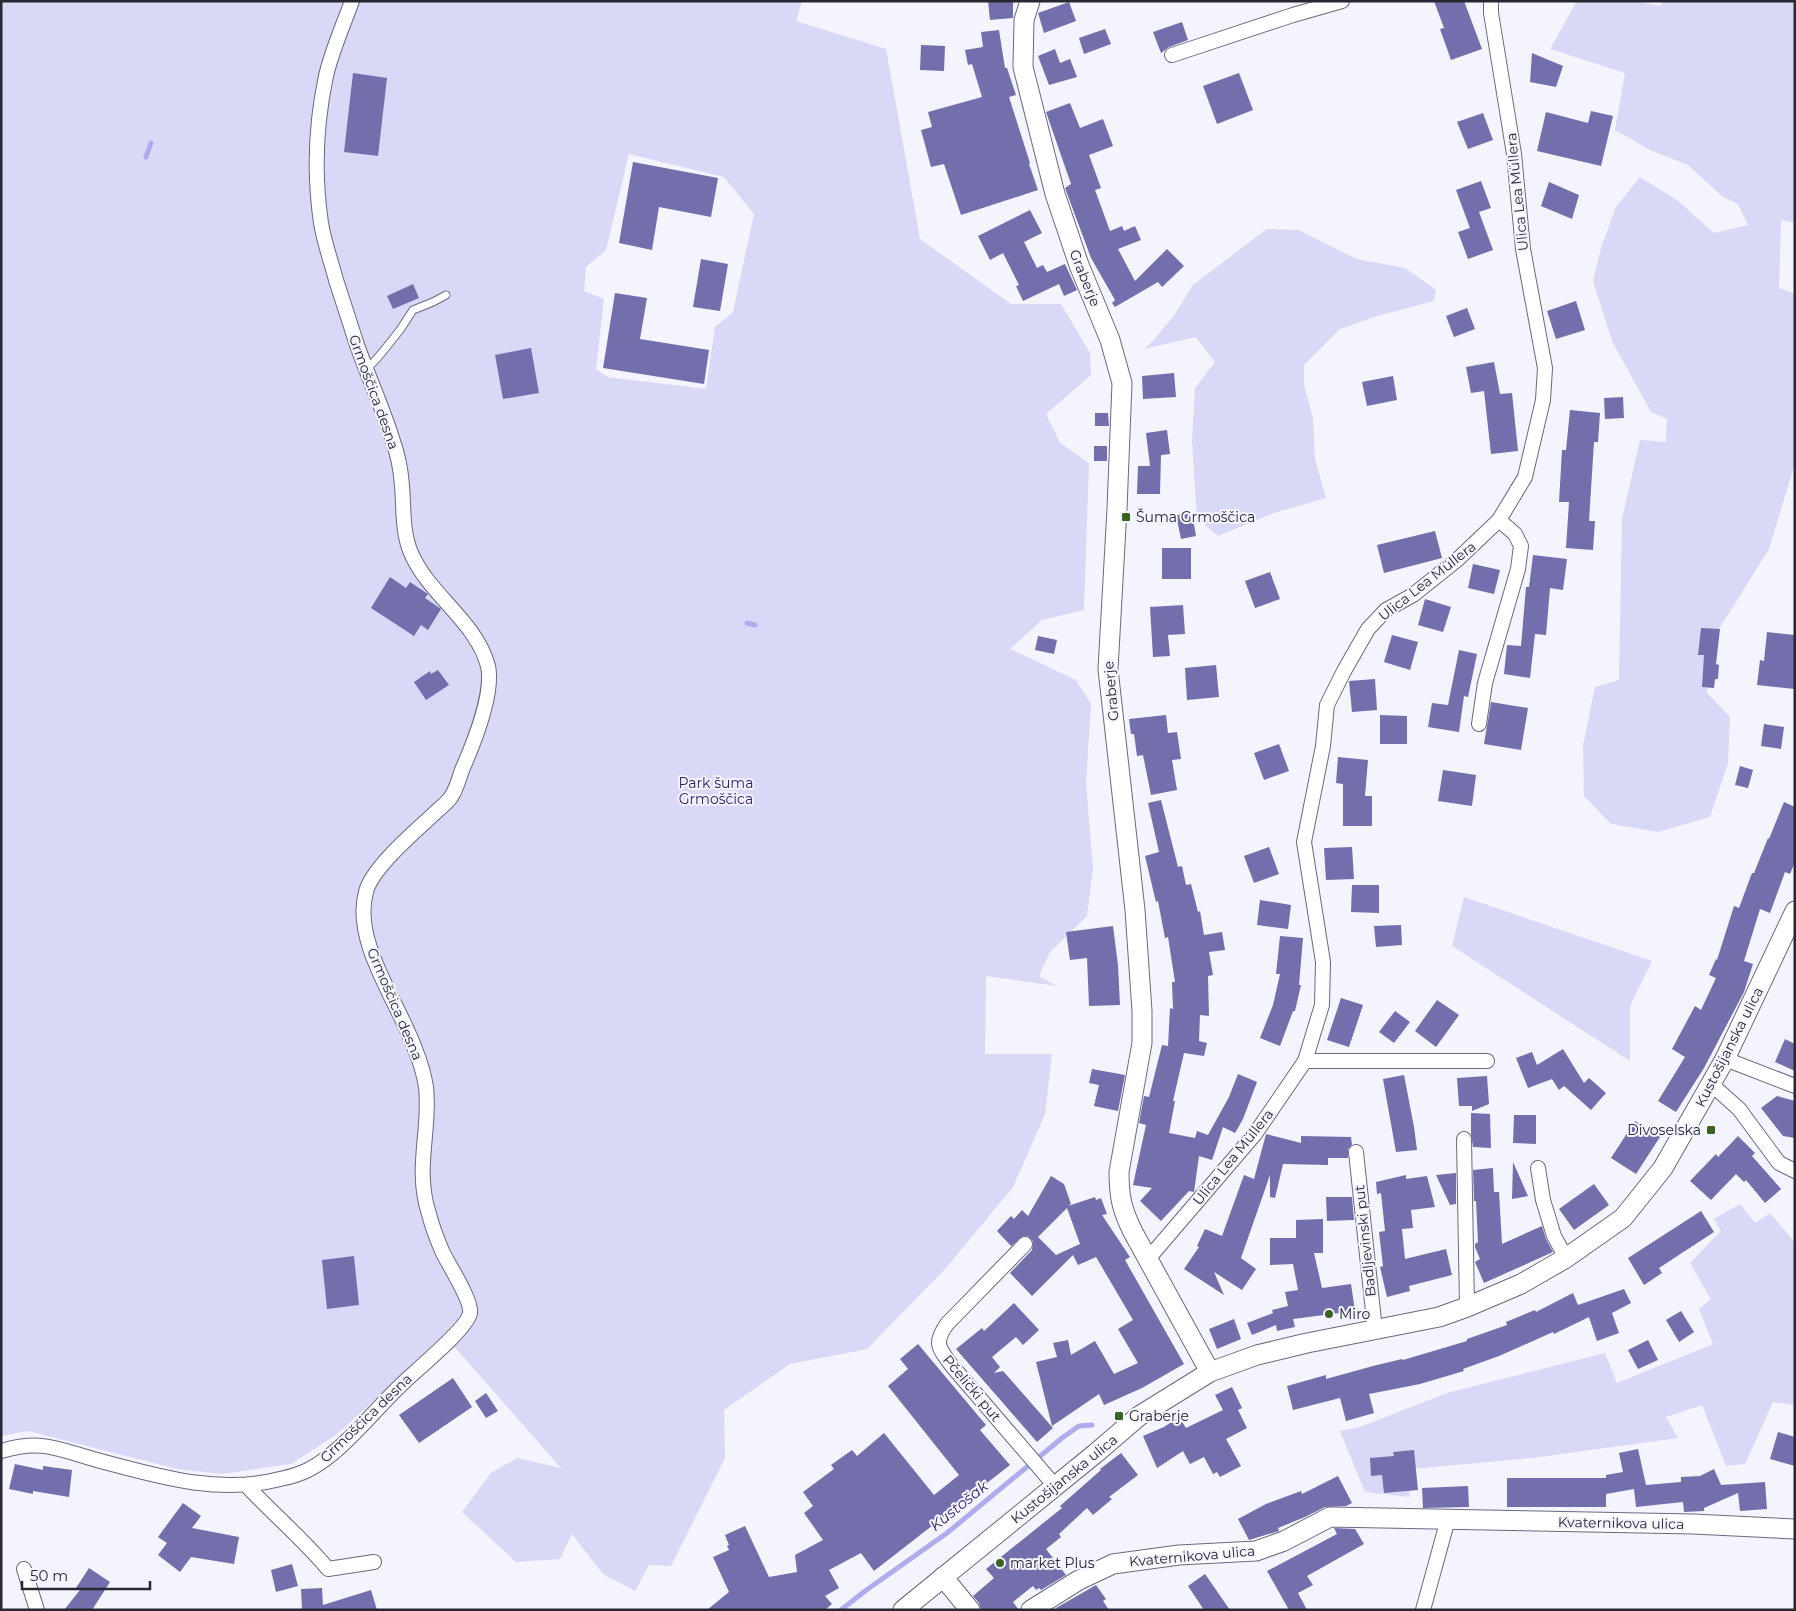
<svg xmlns="http://www.w3.org/2000/svg" width="1796" height="1611" viewBox="0 0 1796 1611" font-family="Montserrat,sans-serif">
<rect width="100%" height="100%" fill="#f4f4ff"/>
<g fill="#d9d8f7" fill-rule="evenodd">
<path d="M1,1h801l-6,20 90,28 34,190 91,65h50l29,49 1,22 -45,39 14,29 29,20 -5,147 -42,10 -32,29 66,31 15,24 -5,79 7,85 -6,48 -37,36 -11,24 18,10 -71,-10 -1,78h67l-7,60 -32,73 -67,81 -79,81 -77,15 -66,46 1,48 -54,108 -22,-1 -14,26 -32,-17 -31,-40 -12,25 -44,3 -54,-50 29,-39 26,-15 44,10 -116,-132 -109,99 -45,29 -70,10 -44,-5 -149,-38 -27,5zM629,154l95,23 30,37 -21,98 -18,15 -9,62 -99,-12 -11,-8 8,-70 -20,-8 2,-24 20,-17z"/>
<path d="M1577,1h58l26,5 1,-5h133v222l-14,-3 -2,68 16,6v169l-26,86 -62,99v45l23,24 -2,46 -18,54 -52,15 -47,-8 -27,-28 -1,-50 12,-59 24,-7 3,-161 18,-79 26,2 1,-23 -16,-7 -39,-71 -19,-60 8,-33 15,-41 24,-30 37,23 37,33 34,-8 -10,-21 -15,-7 -35,-32 -38,-15 -35,-20 10,-57 -75,-24z"/>
<path d="M1267,229l32,1 58,29 48,9 31,22 -2,11 -57,15 -37,13 -36,36v19l9,35 2,40 11,39 -52,15 -56,23 -21,-18 -5,-76 3,-54 20,-26 -19,-25 -52,12 10,-9 21,-26 18,-29z"/>
<path d="M1464,897l188,64 -22,45v55l-178,-115z"/>
<path d="M1740,1204l15,19 15,-10 25,30v158l-2,4 -20,-3 -28,62 -19,2 -24,-61 -36,12 12,21 -146,20 -120,11 -3,28 -44,-5 -25,-61 20,-4 87,-34 158,-40 12,30 96,-39 -14,-35 12,-10 -21,-36 31,-32 -7,-12z"/>
</g>
<g fill="none" stroke-linecap="round" stroke-linejoin="round">
<g stroke="#afacee" stroke-width="5">
<path d="M146,157l5,-14"/>
<path d="M747,623l8,2"/>
<path d="M841,1610l24,-19 82,-58 115,-95 17,-12 13,-1"/>
</g>
</g>
<g fill="#736fac" fill-rule="evenodd">
<path d="M988,1h25v17l-23,2z"/>
<path d="M1434,1h30l18,48 -31,11 -11,-31 4,-1z"/>
<path d="M1069,2l7,19 -32,12 -6,-20z"/>
<path d="M1182,22l6,18 -19,7 -8,6 -8,-21z"/>
<path d="M1105,29l6,15 -27,10 -5,-16z"/>
<path d="M999,30l6,38h2l9,27 -7,2 21,66 -1,1 9,26 -77,25 -17,-51 -13,3 -10,-37 11,-3 -4,-15 54,-15 -10,-33 -4,1 -3,-15 18,-3 -2,-15z"/>
<path d="M921,45l24,1 -1,25 -24,-1z"/>
<path d="M1055,49l5,14 10,-4 7,18 -28,8 -11,-29z"/>
<path d="M1532,53l31,13 -7,21 -26,-5z"/>
<path d="M353,73l34,5 -9,78 -34,-4z"/>
<path d="M1239,73l14,37 -36,14 -14,-38z"/>
<path d="M1070,103l10,25 23,-9 10,27 -24,9 12,33 -6,2 15,41 12,-5 2,5 11,-5 6,14 -23,9 17,32 32,-32 17,17 -22,21 -4,-5 -43,25 -3,-4 3,-3 -24,-42 -26,-70 6,-4 -25,-72z"/>
<path d="M1591,111l22,5 -12,50 -64,-15 9,-39 42,11z"/>
<path d="M1483,113l10,27 -25,9 -11,-27z"/>
<path d="M633,162l85,16 -7,39 -52,-10 -7,43 -33,-7z"/>
<path d="M1481,181l10,27 -12,4 14,38 -25,9 -10,-27 12,-4 -14,-38z"/>
<path d="M1549,182l30,13 -7,24 -31,-13z"/>
<path d="M1030,210l12,23 -18,9 13,26 6,-3 4,7 18,-8 12,26 -13,6 -5,-12 -36,17 -7,-15 3,-1 -16,-32 -13,7 -12,-24z"/>
<path d="M701,259l27,5 -8,47 -27,-4z"/>
<path d="M413,284l6,14 -26,11 -6,-13z"/>
<path d="M615,293l32,5 -7,41 69,11 -5,34 -101,-16z"/>
<path d="M1576,301l9,29 -29,9 -9,-28z"/>
<path d="M1467,308l8,21 -21,8 -8,-21z"/>
<path d="M531,348l8,45 -36,6 -8,-44z"/>
<path d="M1494,362l6,32 12,-1 6,58 -27,3 -7,-63 -13,2 -5,-26z"/>
<path d="M1174,373l2,24 -33,2 -1,-23z"/>
<path d="M1393,376l4,24 -30,6 -5,-24z"/>
<path d="M1623,397l1,21 -19,1 -1,-21z"/>
<path d="M1570,410l30,3 -2,29h-4l-5,79h6l-2,29 -27,-2 3,-46h-10l3,-52h4z"/>
<path d="M1095,413h13l1,13h-14z"/>
<path d="M1167,430l3,24 -9,1 -1,39h-23l1,-28h12l-4,-33z"/>
<rect x="1094" y="446" width="13" height="15"/>
<path d="M1192,513l4,23 -15,3 -5,-24z"/>
<path d="M1435,531l7,27 -58,15 -7,-28z"/>
<rect x="1162" y="548" width="29" height="31"/>
<path d="M1533,555l34,4 -4,31 -13,-2 -4,47 -11,-1 -5,44 -26,-4 3,-29 14,1 5,-59h3z"/>
<path d="M1473,564l27,6 -6,24 -26,-6z"/>
<path d="M1270,572l10,27 -25,9 -10,-27z"/>
<path d="M390,577l16,11 4,-6 18,12 -3,4 16,11 -13,21 -7,-5 -7,11 -43,-28z"/>
<path d="M1425,599l26,8 -8,25 -25,-7z"/>
<path d="M1183,605l2,29 -17,1 2,21 -17,1 -3,-50z"/>
<path d="M1701,628l19,1 -4,35 3,1 -1,14h-3l-1,9 -12,-1 2,-32h-6z"/>
<path d="M1767,632l28,3v54l-38,-4 3,-25 4,1z"/>
<path d="M1392,635l26,7 -8,28 -26,-8z"/>
<path d="M1038,636l19,4 -3,14 -19,-4z"/>
<path d="M1459,650l18,4 -9,43 -4,-1 -5,36 -31,-5 4,-24 16,2z"/>
<path d="M1216,665l3,32 -32,3 -2,-32z"/>
<path d="M438,670l11,15 -23,15 -12,-18 16,-11 1,3z"/>
<path d="M1375,679l2,31 -25,2 -3,-31z"/>
<path d="M1491,702l37,6 -7,42 -37,-6z"/>
<path d="M1166,715l2,18 9,-1 4,27 -9,1 5,30 -26,5 -8,-40 -6,1 -3,-22h-3l-2,-15z"/>
<path d="M1380,715l27,1v28h-27z"/>
<path d="M1764,724l20,3 -3,22 -20,-3z"/>
<path d="M1279,744l10,27 -25,9 -10,-27z"/>
<path d="M1338,757l30,3 -3,36h7v30h-29v-42l-7,-1z"/>
<path d="M1740,766l13,4 -5,18 -13,-3z"/>
<path d="M1443,770l33,5 -4,31 -34,-5z"/>
<path d="M1161,800l17,67 4,-1 4,19 5,-1 7,28 2,-1 4,24 18,-3 3,18 -16,2 4,23 -5,1 1,40 -9,-1 -1,26 8,2 -3,13 -20,-3 -11,48h2l-6,32 26,5 2,-7 11,4 21,-38 9,-23 19,8 -14,37 -8,14 -12,-6 -11,33 -13,-4 -5,36 -5,-1 -28,30 -21,-20 12,-13 -19,-3 13,-60 -7,-2 5,-27 5,1 13,-52 6,1 2,-38 3,1 -1,-27h3l-7,-45 -3,1 -7,-37 -2,1 -11,-46 14,-4 -11,-49z"/>
<path d="M1784,802l11,5v55l-5,12 -5,-2 -15,41 -10,-4 -16,52 9,3 -9,28 -40,76 -28,44 -18,-11 27,-44 -13,-8 23,-43 6,4 15,-32 -7,-3 7,-16 1,1 17,-54 5,2 13,-35h2l14,-35 1,1z"/>
<path d="M1269,847l10,27 -25,9 -10,-27z"/>
<path d="M1352,847l2,32 -28,1 -2,-32z"/>
<path d="M1352,885h27v28l-28,-1z"/>
<path d="M1260,900l31,5 -3,24 -31,-4z"/>
<path d="M1401,925l1,20 -26,2 -2,-21z"/>
<path d="M1113,926l5,39 2,40 -31,1 -2,-48 -17,2 -4,-28z"/>
<path d="M1280,936l23,2 -4,47h2l-6,26h-2l-13,35 -20,-8 13,-33 7,-31h-4z"/>
<path d="M1341,998l22,7 -14,42 -22,-7z"/>
<path d="M1437,1000l22,15 -23,32 -21,-16z"/>
<path d="M1395,1011l15,11 -16,21 -15,-11z"/>
<path d="M1785,1039l10,5v27l-20,-9z"/>
<path d="M1563,1049l21,34 5,-5 17,15 -15,17 -27,-24 -5,4 -7,-11 -24,9 -12,-30 16,-6 5,13z"/>
<path d="M1092,1069l33,6 -7,36 -24,-5 5,-21 -10,-2z"/>
<path d="M1404,1075l10,52 3,23 -21,2 -13,-73z"/>
<path d="M1487,1076l2,28 -17,7v-5h-13l-2,-28z"/>
<path d="M1777,1096l18,5v37l-12,-2 -22,-28z"/>
<path d="M1471,1113l19,1 1,34 -18,-1 -2,-13z"/>
<path d="M1514,1115h22v29l-23,-1z"/>
<path d="M1635,1121l25,16 -24,37 -25,-16z"/>
<path d="M1266,1134l35,9v-7l50,1 1,8 -4,4v9h-20v7l-45,-1 -8,34 -5,-1v-22l-29,83 15,11 -14,21 -28,-18 10,23 -40,-26 15,-22 -2,-1 8,-17 17,7 22,-61 10,4z"/>
<path d="M1738,1136l17,17 -3,3 29,33 -16,14 -19,-23 -2,2 -8,-8 -25,26 -21,-19 26,-27 2,3z"/>
<path d="M1513,1162l15,34 -16,3z"/>
<path d="M1493,1168l1,24h5l3,52 40,-18 4,13 7,13 -69,31 -9,-21 5,-3 -5,-12v-3l3,-2 -2,-41h-2l-1,-31z"/>
<path d="M1456,1173v31l-6,1 -14,-30z"/>
<path d="M1406,1175v4l21,-3 8,31 -24,3 2,18 -11,1 3,30 41,-10 6,26 -43,11 1,5 -23,6 -7,-30 3,-1 -4,-34 6,-1 -4,-38 -4,1 -1,-12z"/>
<path d="M1051,1176l13,8 7,20 -3,2 27,-9 1,3 5,-2 6,16 -5,1 28,42 -5,3 59,104 -42,24 -38,17 -5,-11 -47,32 -16,-64 21,-5 -4,-14 15,-3 3,15 24,-14 19,33 24,-11 -20,-34 15,-9 -37,-63 -18,8 -5,-10 -41,41 -22,-23 22,-23 1,-9 -5,-5h-5l-12,10 -14,-15 14,-15 3,3 8,-9 6,6zM1067,1208l13,36 -24,11 -18,-18z"/>
<path d="M1594,1184l15,21 -35,25 -15,-21z"/>
<path d="M1326,1197h26l2,23 -27,1z"/>
<path d="M1701,1211l13,21 -55,36 3,5 -18,12 -16,-27z"/>
<path d="M1323,1219v34h-9l8,35 29,-4 4,27 -62,8 2,8 -18,4 -1,-6 -24,10 -5,-12 26,-10 -1,-3 16,-4 -3,-14 13,-2 -5,-26 -23,1v-27h26v-18z"/>
<path d="M354,1256l5,49 -32,4 -5,-49z"/>
<path d="M1624,1289l7,14 -19,10 7,20 -22,8 -8,-24 -35,17 -1,-2 -54,24 -36,13 1,2 -44,13 -51,10 5,19 -28,8 -6,-23 -47,12 -6,-24 39,-11v4l47,-13 29,-7 1,1 64,-19v-2l40,-14 -1,-3 29,-12 1,2 37,-19 5,12z"/>
<path d="M1014,1303l25,27 -16,15 -7,-8 -24,20 8,10 -6,6 9,-2 50,57 -16,14 -81,-93 26,-21 2,3z"/>
<path d="M1681,1311l13,21 -15,10 -13,-22z"/>
<path d="M1234,1319l7,20 -24,10 -8,-20z"/>
<path d="M1648,1340l10,20 -20,9 -10,-19z"/>
<path d="M918,1344l68,81 -6,5 30,35 -136,106 -13,-18 -32,17 10,18 -14,8 7,8 -7,6h-118l22,-18 -16,-35 16,-7 -2,-4 2,-1 -4,-10 20,-9 24,51 28,-5 -2,-17 28,-15 -19,-27 9,-7 -10,-14 31,-23 -3,-4 21,-15 5,6 27,-23 50,62 25,-20 -71,-89 20,-17 -8,-10z"/>
<path d="M453,1378l19,29 -53,36 -20,-28z"/>
<path d="M1232,1387l10,21 -4,2 9,18 -21,11 15,27 -21,11 -3,-5 -4,2 -9,-17 -14,7 -7,-13 -26,17 -14,-32 21,-9 15,-10 7,11 37,-18 -8,-15z"/>
<path d="M486,1393l12,18 -12,7 -11,-17z"/>
<path d="M1778,1432l17,5v29l-25,-7z"/>
<path d="M1638,1449l8,36 35,-3v-5l19,-1 14,-7 7,16 44,-3 2,27 -27,2 -2,-18 -34,15v3l-20,1 -1,-10 -47,5 -2,-18 -28,5v13h-99v-29h99v-3l17,-3 -4,-19z"/>
<path d="M1414,1450l4,40 -34,3 -2,-18 -11,1 -1,-18 24,-2 -1,-4z"/>
<path d="M1121,1453l17,22 -29,22 3,2 -19,16 -6,-7 -28,26 2,3 -15,12 20,26 -25,15 -2,-2 -3,2 -3,-4 -20,16 6,8h-38l-2,-7 -6,-7 21,-18 -8,-9 76,-61 -2,-2 41,-36 -1,-1z"/>
<path d="M15,1464l28,6v-4l29,4 -3,27 -36,-6v3l-24,-5z"/>
<path d="M1338,1476l14,27 -6,3 -21,1 -20,10 -27,11 1,3 -30,9 -11,-21 28,-15 35,-13 1,3z"/>
<path d="M1468,1486l1,21 -46,1 -1,-20z"/>
<path d="M183,1503l18,13 -9,12 47,9 -5,27 -43,-7 -11,15 -22,-17 9,-12 -9,-6z"/>
<path d="M1334,1528l21,1 9,15 -57,32 6,9 -15,8 9,17h-18l-22,-39 70,-37z"/>
<path d="M292,1564l6,22 -22,6 -5,-22z"/>
<path d="M89,1568l21,14 -18,28h-28l16,-20 -4,-2z"/>
<path d="M1205,1574l25,36h-26l-16,-24z"/>
<path d="M1096,1585l10,14 -3,2 6,9h-51l-2,-2z"/>
<path d="M322,1588l1,17 48,-15 6,20h-75l-1,-21z"/>
</g>
<g fill="none" stroke-linecap="round" stroke-linejoin="round">
<defs>
<path id="lane" d="M367,369l13,-14 20,-25 13,-20 20,-8 13,-7"/>
<g id="street">
<path d="M1172,55l121,-40 49,-14"/>
<path d="M1479,724l6,-41 33,-114 3,-23 -6,-12 -16,-14"/>
<path d="M1725,1059l70,27"/>
<path d="M1305,1061h182"/>
<path d="M1711,1084l28,25 40,54 16,8"/>
<path d="M1464,1139l3,168"/>
<path d="M1356,1152l19,178"/>
<path d="M1538,1168l5,32 11,36 12,22"/>
<path d="M1025,1244l-78,80c-14,20 -8,24 5,42l103,120"/>
<path d="M1148,1259l107,-125 50,-73 17,-56 1,-43 -19,-120 19,-96 4,-41 17,-34 24,-42 18,-19 27,-15 45,-36 41,-39 26,-43 18,-77 2,-32 -22,-119 -9,-95 -23,-141v-12"/>
<path d="M1,1451c42,-12 56,-2 96,9 60,16 121,35 183,19 10,-2 20,-5 28,-9 12,-6 22,-14 32,-23 22,-20 41,-43 62,-63 13,-13 66,-56 68,-71 2,-13 -22,-49 -28,-62 -5,-12 -10,-25 -13,-37 -15,-46 2,-84 -3,-127 -2,-13 -6,-26 -11,-38 -16,-46 -63,-107 -49,-157 6,-25 51,-62 71,-81 4,-4 10,-8 14,-14 5,-7 8,-18 11,-27 11,-25 32,-77 26,-104 -12,-45 -59,-71 -77,-113 -9,-21 -7,-44 -9,-67 -1,-16 -5,-34 -10,-48 -10,-32 -24,-62 -35,-93 -7,-21 -14,-43 -21,-65 -5,-19 -12,-38 -15,-57 -7,-48 -5,-100 5,-147 6,-26 17,-50 26,-75"/>
<path d="M247,1486c26,28 56,53 81,83l46,-7"/>
<path d="M24,1569l13,41"/>
<path d="M1423,1610l25,-91"/>
</g>
<g id="secondary">
<path d="M1030,1l-6,19 -1,47 32,127 24,71 31,75 12,43 -5,126 -9,160 27,241 7,101v32l-23,129c0,25 3,38 14,60l77,140"/>
<path d="M943,1577l27,33"/>
<path d="M903,1610l193,-157 43,-37 71,-44 47,-17 50,-12 132,-26 28,-10 54,-23 45,-26 57,-40 40,-50 62,-109 70,-148"/>
<path d="M1031,1610l48,-30 34,-16 66,-9 77,-4 28,-10 46,-24 363,7 102,5"/>
</g>
</defs>
<use href="#lane" stroke="#69697f" stroke-width="9"/>
<use href="#street" stroke="#69697f" stroke-width="16"/>
<use href="#secondary" stroke="#69697f" stroke-width="21"/>
<use href="#lane" stroke="#fff" stroke-width="7"/>
<use href="#street" stroke="#fff" stroke-width="14"/>
<use href="#secondary" stroke="#fff" stroke-width="19"/>
</g>
<g fill="#396320" stroke="#f4f4ff" stroke-width="2">
<rect x="1121" y="512" width="10" height="10" rx="2.5"/>
<rect x="1706" y="1125" width="10" height="10" rx="2.5"/>
<circle cx="1329" cy="1314" r="5"/>
<rect x="1114" y="1411" width="10" height="10" rx="2.5"/>
<circle cx="1000" cy="1563" r="5"/>
</g>
<g text-anchor="middle" stroke-width="4" stroke-linejoin="round" paint-order="stroke">
<g font-size="14" fill="#282832" stroke="#f4f4ff">
<text transform="translate(1517 192) rotate(-96)" y="5">Ulica Lea Müllera</text>
<text transform="translate(1085 278) rotate(68)" y="5">Graberje</text>
<text transform="translate(374 392) rotate(70)" y="5">Grmoščica desna</text>
<text transform="translate(1427 581) rotate(-38)" y="5">Ulica Lea Müllera</text>
<text transform="translate(1111 691) rotate(-95)" y="5">Graberje</text>
<text transform="translate(395 1004) rotate(67)" y="5">Grmoščica desna</text>
<text transform="translate(1729 1047) rotate(-63)" y="5">Kustošijanska ulica</text>
<text transform="translate(1233 1157) rotate(-51)" y="5">Ulica Lea Müllera</text>
<text transform="translate(1365 1241) rotate(-96)" y="5">Badljevinski put</text>
<text transform="translate(972 1388) rotate(50)" y="5">Pčelički put</text>
<text transform="translate(366 1418) rotate(-44)" y="5">Grmoščica desna</text>
<text transform="translate(1064 1479) rotate(-39)" y="5">Kustošijanska ulica</text>
<text transform="translate(1621 1523) rotate(1)" y="5">Kvaternikova ulica</text>
<text transform="translate(1192 1556) rotate(-5)" y="5">Kvaternikova ulica</text>
</g>
<g font-size="14" fill="#282832" stroke="#f4f4ff" text-anchor="start">
<text x="1136" y="522">Šuma Grmoščica</text>
<text x="1701" y="1135" text-anchor="end">Divoselska</text>
<text x="1339" y="1319">Miro</text>
<text x="1129" y="1421">Graberje</text>
<text x="1010" y="1568">market Plus</text>
</g>
<g font-size="14" fill="#2f206a" stroke="#f4f4ff">
<text x="716" y="788">Park šuma<tspan x="716" dy="16">Grmoščica</tspan></text>
</g>
<g font-size="15" font-style="italic" fill="#2e1e69" stroke="#f4f4ff">
<text transform="translate(959 1506) rotate(-39)" y="5">Kustošak</text>
</g>
</g>
<rect width="1796" height="1611" fill="none" stroke="#282832" stroke-width="5"/>
<path d="M22 1581v8h128v-8" fill="none" stroke="#282832" stroke-width="2.5"/>
<text x="30" y="1581" font-size="15" fill="#282832" stroke="#f4f4ff" stroke-width="4" paint-order="stroke">50 m</text>
</svg>
